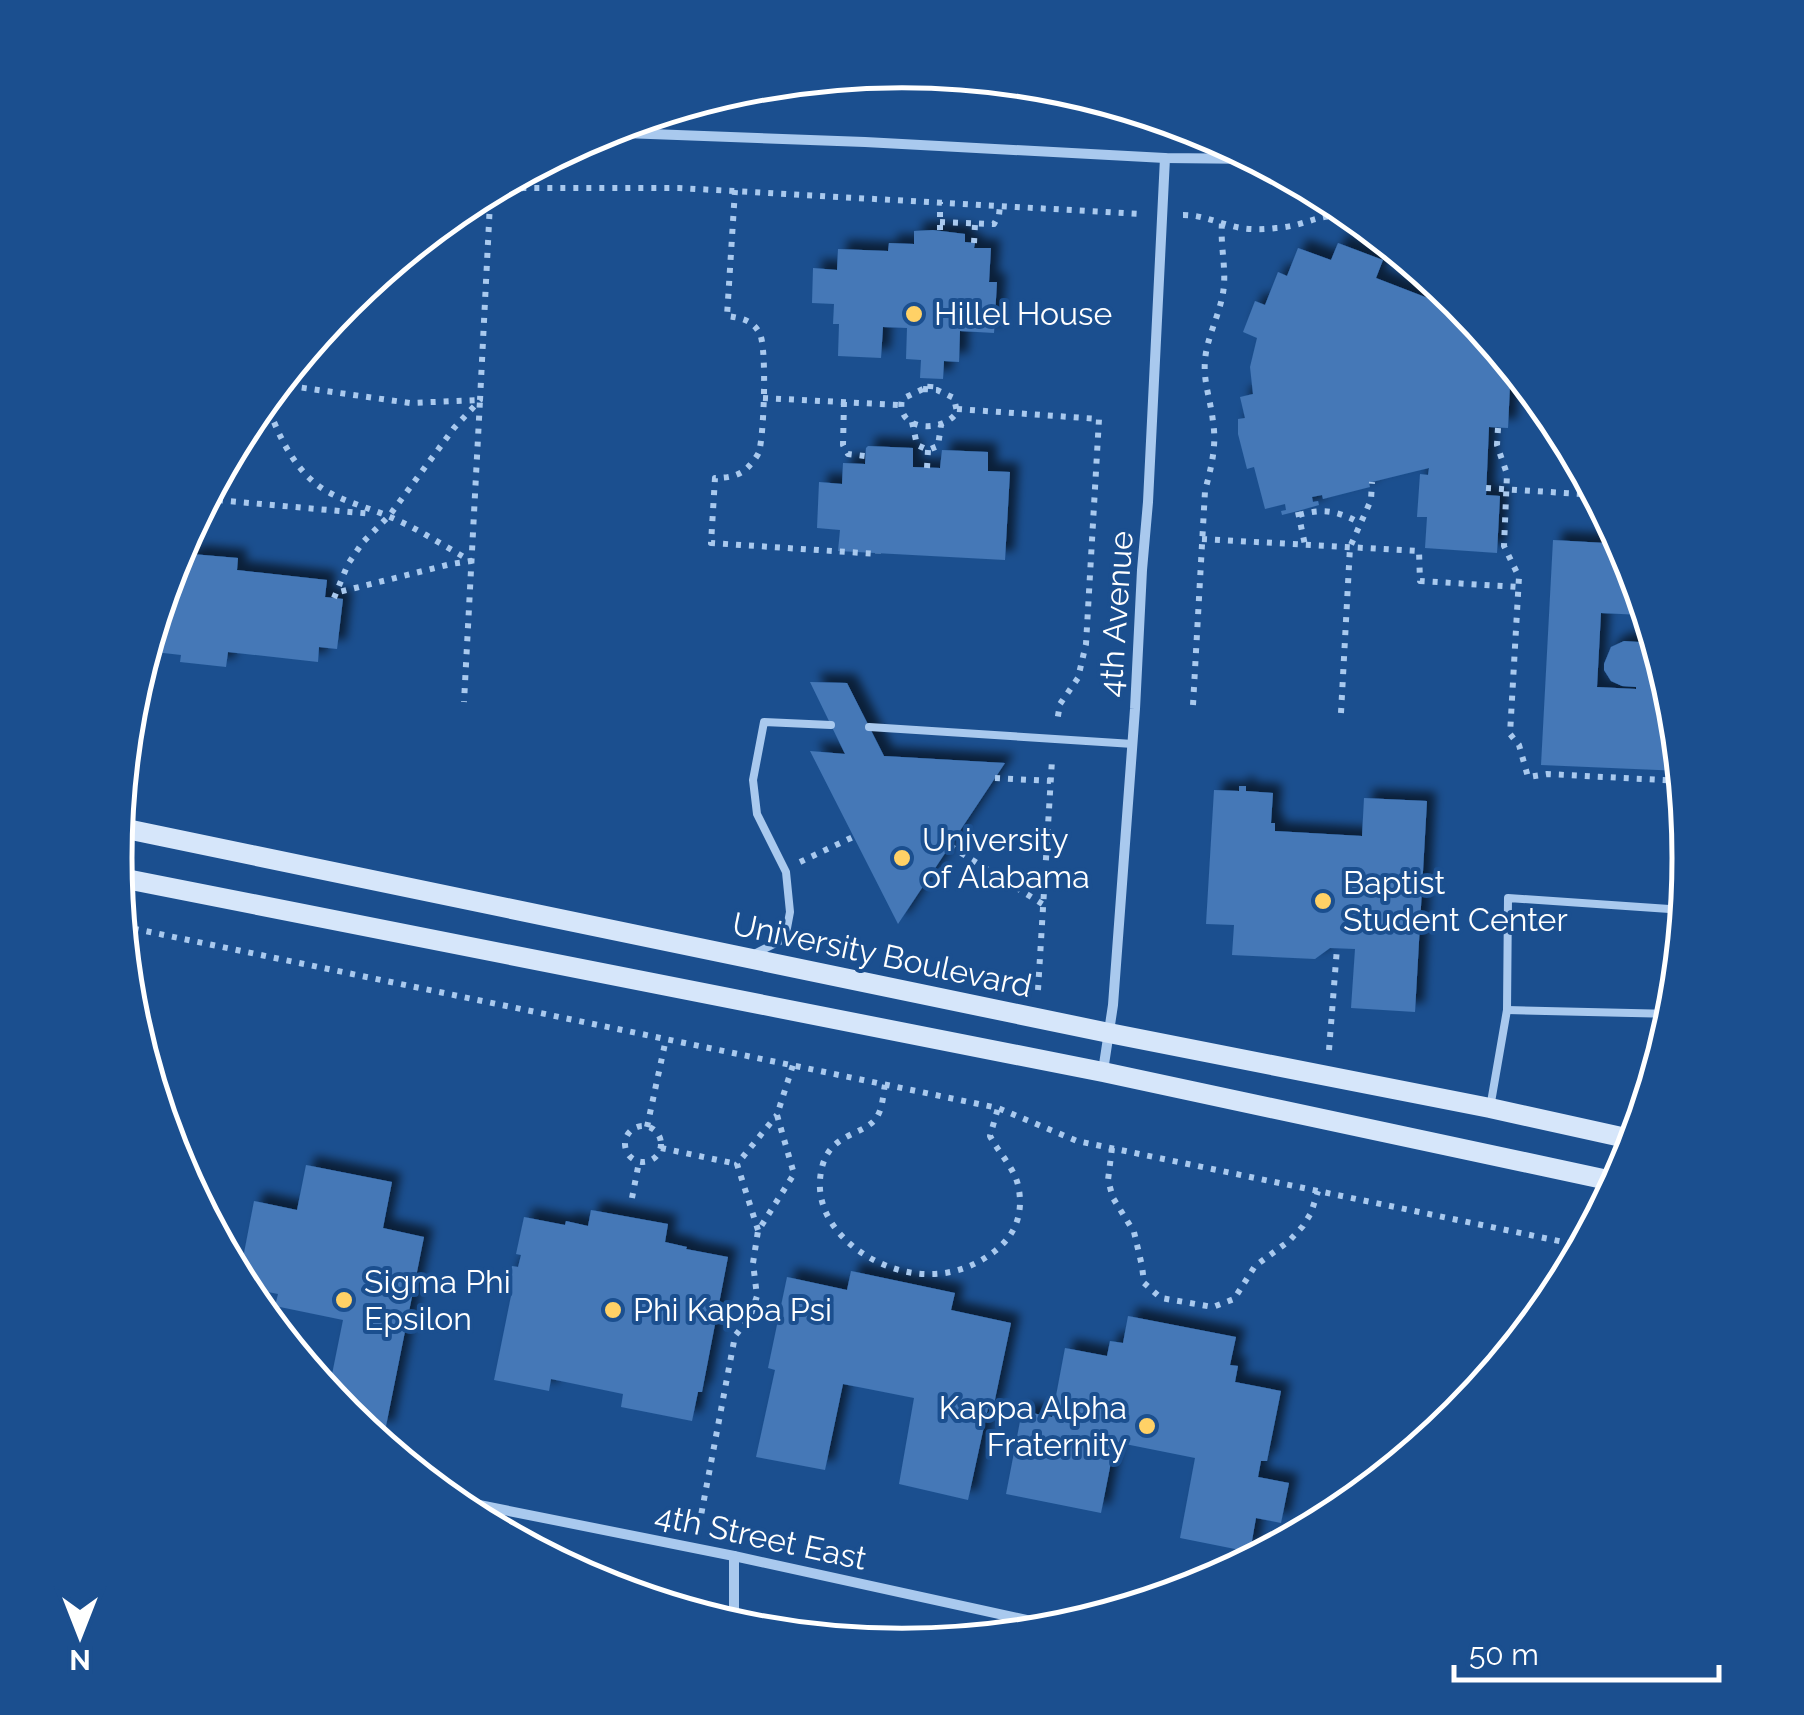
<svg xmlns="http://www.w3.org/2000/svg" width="1804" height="1715" viewBox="0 0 1804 1715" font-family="Raleway,sans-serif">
<defs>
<filter id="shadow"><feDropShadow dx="9" dy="-9" stdDeviation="5" flood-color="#0009"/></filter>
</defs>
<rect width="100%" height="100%" fill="#1b4f8f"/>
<g fill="#4478b7" fill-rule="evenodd" filter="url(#shadow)">
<path d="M933,230l32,4v8l10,1 -1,5h17l-2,34h8l-3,51 -34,-2 -1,31 -15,-1 -1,18 -23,-1 1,-18 -15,-1 1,-31 -24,-1 -2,31 -43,-2 1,-32h-6l1,-20 -22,-1 1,-35 24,2 1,-21 50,2 1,-8 25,1v-13z"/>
<path d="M1338,243l45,17 -7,18 75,29h13l14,17v9h8l25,31 -3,64 -19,-1 -3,68 14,1 -3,57 -72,-5 2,-31h-10l3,-43 8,1 1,-7 -57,14 -3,1 1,4 -47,12 -1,-4 -10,2 1,5 5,-1 1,4 -21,6 -16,4 -1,-4 5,-1 -1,-6 -20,5 -11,-42 -7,2 -9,-35v-15l7,-1 -5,-21 13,-3 -3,-27 7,-29 -14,-6 12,-31 10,4 13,-33 9,4 11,-28 33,12z"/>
<path d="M868,446l45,2v19l27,1 2,-18 46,2v19l22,1 -5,88 -167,-9 2,-21 -23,-2 2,-46 23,2 1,-21 22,1 1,-16z"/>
<path d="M1553,540l70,4 7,13 44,147 7,67 -140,-6zM1601,613l40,2 -2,27 -15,-1 -13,6 -7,17v6l7,11 11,5 14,1v2l-39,-2z"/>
<path d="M192,554l46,4 -1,12 90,10 -2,17 18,2 -6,50 -18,-2 -1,15 -90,-10 -2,15 -46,-5 1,-7 -35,-4 28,-94 17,2z"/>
<path d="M810,682l37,1 37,73 121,7 -107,161 -88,-173 35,3z"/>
<path d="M1239,786h7v5l27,2 -2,30h4v8l87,5 2,-38 63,3 -12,211 -64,-4 4,-59 -25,-1 -15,11 -83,-4 2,-30 -28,-1 8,-134 25,1z"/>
<path d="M306,1165l86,17 -9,46 41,9 -39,194 -25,-5 -15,-12 -17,-20 15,-74 -68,-14 3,-12 -35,-7 -4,-8 15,-78 43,9z"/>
<path d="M591,1210l77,14 -3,18 22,5 -1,2 42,8 -26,135h-4l-6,29 -71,-14 2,-13 -72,-15 -2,12 -55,-11 18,-89 -5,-1 5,-24 6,1 3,-12 -5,-1 8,-37 41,8 1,-4 22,5z"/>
<path d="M851,1271l104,22 -4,17 60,13 -18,86 -5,-1 -20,92 -69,-16 15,-86 -71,-14 -18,86 -69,-13 19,-87 -7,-2 19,-91 60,13z"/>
<path d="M1128,1316l108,21 -6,28 8,1 -3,16 46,9 -14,70h-6l-3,16 31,6 -8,40 -25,-5 -6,34 -70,-14 15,-80 -80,-16 -14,71 -95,-19 16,-83 30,6 13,-69 42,8 3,-15 13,2z"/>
</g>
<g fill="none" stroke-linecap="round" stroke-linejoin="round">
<g stroke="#a9c9ee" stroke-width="6" stroke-dasharray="5 8" stroke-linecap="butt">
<path d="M777,82l32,2 1,-5"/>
<path d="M735,190l-8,126c14,2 26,4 33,18 7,16 4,101 -1,118 -1,3 -7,11 -9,13 -9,11 -22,13 -35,13l-4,65 167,11v-1"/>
<path d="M483,193l12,1 28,-6h156l462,26"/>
<path d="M1183,215c17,0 30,6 46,10 15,5 32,5 47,3 35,-2 45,-20 85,-8"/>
<path d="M940,222l54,2 5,-9 1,-9"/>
<path d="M940,230v-28"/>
<path d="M974,243l1,-19"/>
<path d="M1510,382l16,1"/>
<path d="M276,384l134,19 70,-3 -16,302"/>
<path d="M923,389l14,1 17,8 3,14c-14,22 -62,19 -55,-13z"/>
<path d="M930,389l1,-10"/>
<path d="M265,398c12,35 30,77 65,95 19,10 39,15 58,23 29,12 56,30 83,45l-20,3 -112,28"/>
<path d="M763,398l137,7"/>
<path d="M844,402l-1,43 5,9 17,2"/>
<path d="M957,409l142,10 -13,225 -8,34 -18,26 -3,18"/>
<path d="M912,422l5,23 11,5 10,-4 3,-21"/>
<path d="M1498,428l-1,17 10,29 -3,72 15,31 -9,157 9,11 9,32 19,-3 135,7"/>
<path d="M927,468l1,-18"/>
<path d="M1486,488l111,7"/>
<path d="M205,499l168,15"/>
<path d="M1298,512l7,33"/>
<path d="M1299,515c24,-7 39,-4 61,8"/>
<path d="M1202,539l217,12 1,30 98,6"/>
<path d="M334,598l14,-34 15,-22 26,-26 65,-88 26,-28 10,-197 -3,-11"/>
<path d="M1193,705l12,-214c6,-23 12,-45 8,-69 -2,-21 -10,-40 -8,-62 2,-23 14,-44 18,-67 4,-23 -3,-47 -1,-70"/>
<path d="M1341,713l9,-166 21,-47 1,-18"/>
<path d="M995,778l56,3"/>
<path d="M120,801l10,-98"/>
<path d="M950,846l94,59"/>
<path d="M800,862l53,-25"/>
<path d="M121,926l877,182 79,33 506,105"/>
<path d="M1038,990l14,-230"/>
<path d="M1329,1050l8,-102"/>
<path d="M885,1085c-2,9 -2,21 -7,30 -11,22 -50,15 -57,57 -11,59 58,104 110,102 24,0 46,-9 64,-23 20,-16 28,-36 24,-61 -3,-21 -19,-35 -29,-54l8,-28"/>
<circle cx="643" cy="1144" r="18"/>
<path d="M647,1127l19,-88"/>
<path d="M661,1148l76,16"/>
<path d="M1112,1148l-4,32 5,18 21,34 8,34 2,17 17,15 52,9 21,-8 21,-33 34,-25 14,-15 8,-13 7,-22"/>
<path d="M632,1198l7,-36"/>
<path d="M758,1230l-21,-66 40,-49"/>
<path d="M699,1526l36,-190 15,-19 7,-21 -4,-33 5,-32 36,-57 -17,-59 16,-50"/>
</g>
<g stroke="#a9c9ee" stroke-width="8">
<path d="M869,727l264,17"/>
<path d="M754,954l26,-13 7,-13 3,-16 -4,-40 -29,-58 -4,-34 11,-58 67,3"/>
<path d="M1507,1010l167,4"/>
<path d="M1490,1108l17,-98 1,-112 176,12"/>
</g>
<g stroke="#a9c9ee" stroke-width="10">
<path d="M597,132l268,10 300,16 94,1"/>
<path d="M1103,1071l10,-66 22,-296 7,-139 6,-68 17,-344"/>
<path d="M449,1499l285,57 329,72"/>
<path d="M734,1625v-69"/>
</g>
<g stroke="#d6e6fa" stroke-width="20">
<path d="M117,827l992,206 381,75 145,32"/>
<path d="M116,877l987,195 514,110"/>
</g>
</g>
<g fill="#ffd166" stroke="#1b4f8f" stroke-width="4">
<circle cx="914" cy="314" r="10"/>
<circle cx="902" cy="858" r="10"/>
<circle cx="1323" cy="901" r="10"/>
<circle cx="344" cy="1300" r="10"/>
<circle cx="613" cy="1310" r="10"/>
<circle cx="1147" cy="1426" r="10"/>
</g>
<g text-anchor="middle" stroke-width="8" stroke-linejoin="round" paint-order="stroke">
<g font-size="32" fill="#fff" stroke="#1b4f8f" text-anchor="start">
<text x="934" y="325">Hillel House</text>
<text x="922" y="851">University<tspan x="922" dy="37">of Alabama</tspan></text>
<text x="1343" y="894">Baptist<tspan x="1343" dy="37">Student Center</tspan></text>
<text x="364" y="1293">Sigma Phi<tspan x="364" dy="37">Epsilon</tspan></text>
<text x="633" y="1321">Phi Kappa Psi</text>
<text x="1127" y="1419" text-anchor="end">Kappa Alpha<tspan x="1127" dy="37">Fraternity</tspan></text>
</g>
<g font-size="32" fill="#fff" stroke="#1b4f8f">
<text transform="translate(1116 614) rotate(-86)" y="11">4th Avenue</text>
<text transform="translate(882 955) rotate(12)" y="11">University Boulevard</text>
<text transform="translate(761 1537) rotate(12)" y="11">4th Street East</text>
</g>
</g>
<path d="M0 0H1804V1715H0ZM132 858a770 770 0 1 1 1540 0a770 770 0 1 1-1540 0Z" fill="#1b4f8f" fill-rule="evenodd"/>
<path fill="none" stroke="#fff" stroke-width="5" d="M132 858a770 770 0 1 1 1540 0a770 770 0 1 1-1540 0Z"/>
<g transform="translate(80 1635) rotate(180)" stroke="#1b4f8f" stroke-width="8" paint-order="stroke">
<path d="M0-8L18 38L0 25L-18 38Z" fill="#ffffff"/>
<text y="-15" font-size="28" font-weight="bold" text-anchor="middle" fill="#ffffff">N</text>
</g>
<path d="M1454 1665v15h265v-15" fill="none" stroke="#ffffff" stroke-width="5"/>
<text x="1469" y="1665" font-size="30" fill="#ffffff" stroke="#1b4f8f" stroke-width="8" paint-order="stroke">50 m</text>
</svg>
